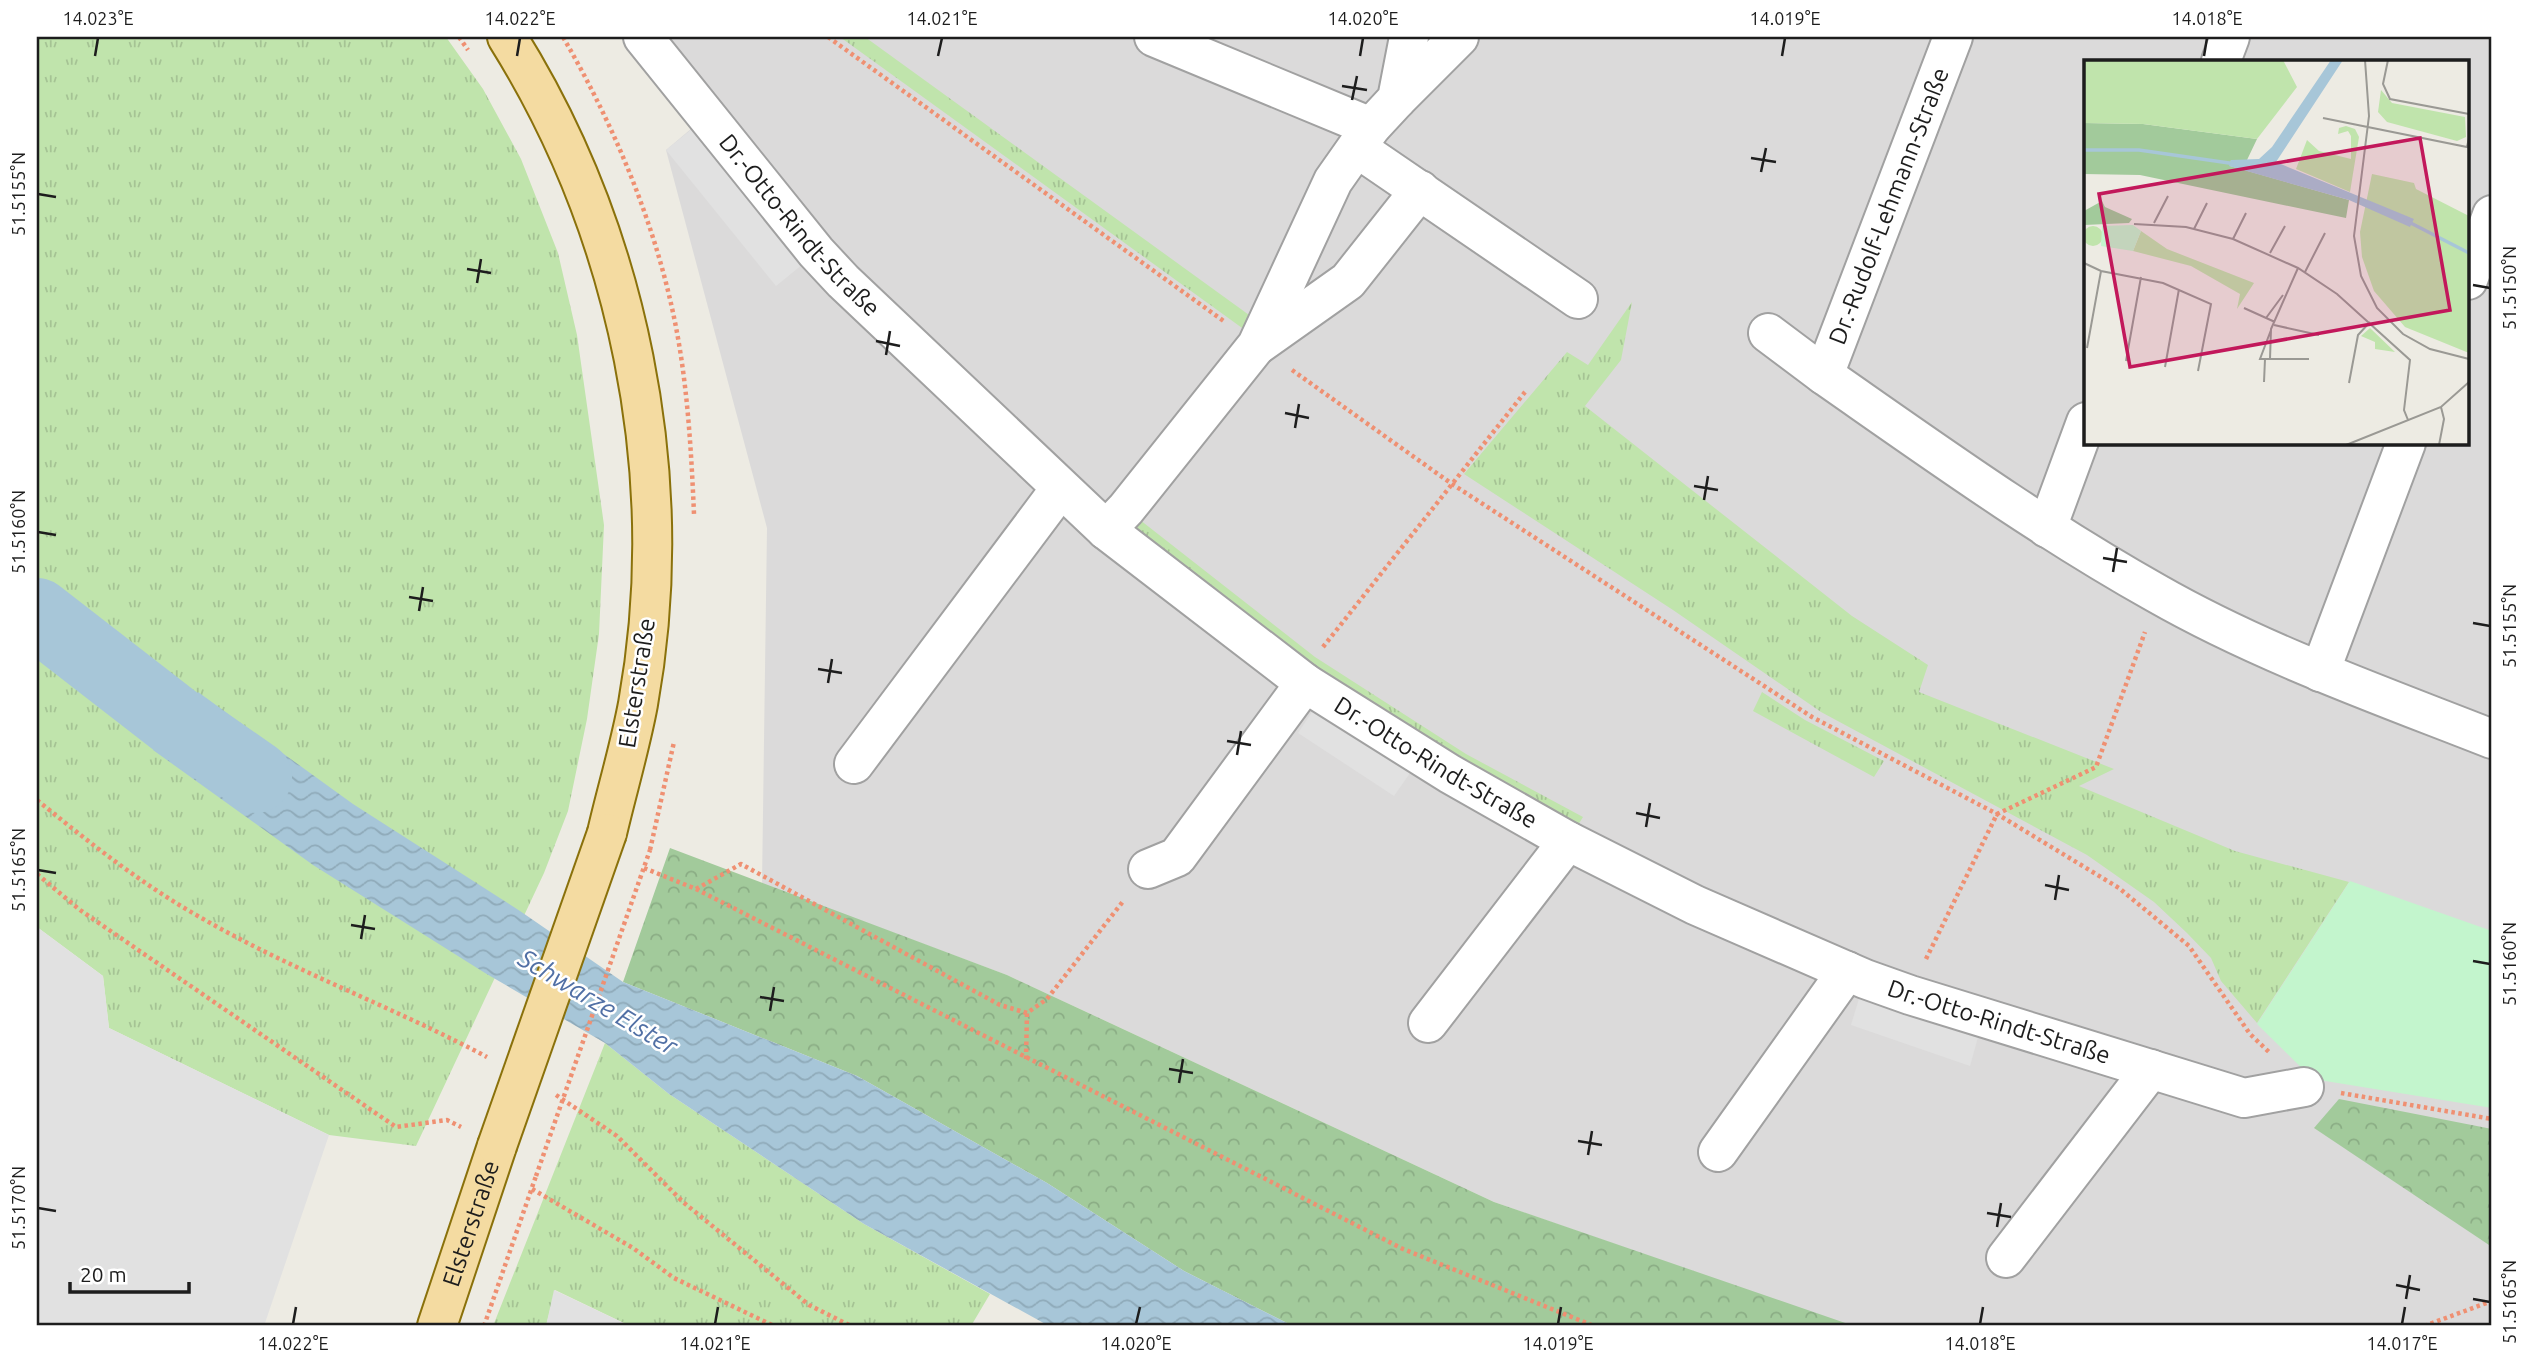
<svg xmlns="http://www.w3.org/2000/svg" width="2529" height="1363" viewBox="0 0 2529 1363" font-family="Ubuntu,sans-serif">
<defs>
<pattern id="grass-tufts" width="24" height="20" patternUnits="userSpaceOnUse" patternTransform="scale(1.75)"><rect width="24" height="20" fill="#c0e4ac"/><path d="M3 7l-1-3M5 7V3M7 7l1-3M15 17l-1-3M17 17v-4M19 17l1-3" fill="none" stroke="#a5c394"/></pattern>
<pattern id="forest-crowns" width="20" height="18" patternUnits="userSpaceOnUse" patternTransform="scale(1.75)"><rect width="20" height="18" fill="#a2ca9b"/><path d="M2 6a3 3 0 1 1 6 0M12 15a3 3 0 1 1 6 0" fill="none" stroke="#8bad85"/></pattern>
<pattern id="water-waves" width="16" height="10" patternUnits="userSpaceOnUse" patternTransform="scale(1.75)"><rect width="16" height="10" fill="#a7c6d8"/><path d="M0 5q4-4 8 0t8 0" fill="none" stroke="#8faab9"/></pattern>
</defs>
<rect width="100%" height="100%" fill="#edebe3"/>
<path fill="#dbdada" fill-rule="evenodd" d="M621,37h1871v1289h-642l-356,-124 -487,-227 -245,-91 5,-356 -101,-378 26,-22zM2086,61h382v382h-382z"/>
<g fill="url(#grass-tufts)">
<path d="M37,37h409l37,52 38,70 37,94 19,82 27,190 -5,109 -12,85 -19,92 -24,62 -128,273 -87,-11 -220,-107 -6,-52 -66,-49z"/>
<path d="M840,37h25l391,283 -7,13z"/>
<path d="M1632,302l-11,58 -36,46 267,210 76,49 -9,27 195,77 -35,17 156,65 114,31 -92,141 -36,-42 -10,-23 -24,-25 -33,-31 -67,-47 -266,-143 -148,-102 -209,-136 103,-122 21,13z"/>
<path d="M1126,509l189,148 151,97 117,63 -15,24 -462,-311z"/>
<path d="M1762,692l43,28 79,41 -10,16 -121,-66z"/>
<path d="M605,1043l64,51 195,130 126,70 -19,32h-341l-75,-36 -9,36h-53z"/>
</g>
<g fill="url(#forest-crowns)">
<path d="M670,848l337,127 487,227 360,124h-561l-109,-55 -137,-88 -190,-107 -234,-94z"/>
<path d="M2339,1099l153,30v118l-178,-119z"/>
</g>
<path fill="#c3f5cd" d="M2350,881l142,50v177l-179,-29 -56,-55z"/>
<g fill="#e1e1e1">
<path d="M692,129l111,135 -27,22 -110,-136z"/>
<path d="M1324,694l98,62 -28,40 -96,-63z"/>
<path d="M37,927l66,49 6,52 220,107 -65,191h-227z"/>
<path d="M1865,979l118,40 -13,47 -119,-41z"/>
<path d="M554,1290l76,36h-84z"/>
</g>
<path fill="url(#water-waves)" d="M198,692l155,112 167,107 103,71 234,94 190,107 137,88 109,55h-244l-185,-102 -195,-130 -64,-51 -120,-70 -172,-108 -160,-115z"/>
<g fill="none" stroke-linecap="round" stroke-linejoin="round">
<path stroke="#a7c6d8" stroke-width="72" d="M37,614l138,107 81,56"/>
<defs>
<g id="street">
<path id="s1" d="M643,37l173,215 27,29 263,249 199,153 145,91 118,67 127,64 170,74 45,16 334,103 60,-11"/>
<path d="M1154,37l217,90"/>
<path d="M1953,37l-129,338c109,76 216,153 332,218 105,60 224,102 336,146"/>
<path d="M2221,61l9,-24"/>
<path d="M1397,99l62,-62"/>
<path d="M1357,148l221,151"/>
<path d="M2468,280l24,-65"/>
<path d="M1768,333l56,42"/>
<path d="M1259,344l89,-63 72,-91"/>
<path d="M2047,528l39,-106"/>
<path d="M1106,530l20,-21 131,-164 76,-164 38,-54 26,-28 12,-62"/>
<path d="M2320,672l86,-229"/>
<path d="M854,764l206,-275"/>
<path d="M1148,869l29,-12 128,-174"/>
<path d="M1428,1023l140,-182"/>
<path d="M1718,1152l129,-181"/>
<path d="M2006,1258l145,-189"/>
</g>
<g id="primary">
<path d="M507,37c122,195 172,439 131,667 -8,43 -21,86 -31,129"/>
<path id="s2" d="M437,1326l60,-180"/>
</g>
</defs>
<use href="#street" stroke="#a1a1a1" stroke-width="42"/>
<use href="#primary" stroke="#8a710b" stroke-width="42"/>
<g stroke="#ef9072" stroke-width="4.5" stroke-dasharray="3.5 3.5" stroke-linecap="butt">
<path d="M459,37l9,13"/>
<path d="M563,37c48,83 88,176 109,271 15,67 19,137 22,206"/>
<path d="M828,37l397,285"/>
<path d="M1292,370l160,114 360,233 185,97 122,74 70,58 61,88 20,19"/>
<path d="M1323,647l202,-255"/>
<path d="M37,800c54,44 107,86 168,120 91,52 190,88 282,137"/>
<path d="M650,850l24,-108"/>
<path d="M644,868l52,21 707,360 191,77"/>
<path d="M37,874l43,36 316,217 51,-7 14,7"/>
<path d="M696,889l45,-25 259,141 27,8 20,-14 77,-99"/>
<path d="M1926,959l71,-145 99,-47 49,-135"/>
<path d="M1026,1059l1,-46"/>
<path d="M2341,1093l151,26"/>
<path d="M556,1095l61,41 66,66 126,103 42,21"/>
<path d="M532,1189l101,59 41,30 100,48"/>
<path d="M484,1326l52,-150"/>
<path d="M2424,1326l68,-25"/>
</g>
<use href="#street" stroke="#fff" stroke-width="38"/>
<use href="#primary" stroke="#f4dba1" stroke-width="38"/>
<defs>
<path id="primary-bridge" d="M497,1146l110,-313"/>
</defs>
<use href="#primary-bridge" stroke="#8a710b" stroke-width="42" stroke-linecap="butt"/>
<path stroke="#ef9072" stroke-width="4.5" stroke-dasharray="3.5 3.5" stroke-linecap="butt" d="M536,1176l114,-326"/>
<use href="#primary-bridge" stroke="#f4dba1" stroke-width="38"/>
</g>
<path fill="none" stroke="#1d1d1d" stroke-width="2.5" d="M95,56l3,-18M517,56l3,-18M938,56l4,-18M1360,56l3,-18M1782,56l3,-18M2204,56l3,-18M1342,86l25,4M1352,100l5,-24M1751,158l25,4M1761,172l5,-24M38,194l18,3M467,269l24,4M477,283l4,-24M2473,285l17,3M876,341l24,5M886,355l4,-24M1285,413l24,5M1295,428l4,-24M1694,486l24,4M1704,500l4,-24M38,532l18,3M2103,558l24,4M2113,572l4,-24M409,597l24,4M419,611l4,-24M2473,623l17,3M818,669l24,4M828,683l4,-24M1227,741l24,4M1237,755l4,-24M1636,813l24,5M1646,827l4,-24M38,870l18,3M2045,885l24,5M2055,900l4,-25M351,925l24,4M361,939l4,-24M2473,961l17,3M760,997l24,4M770,1011l4,-24M1169,1069l24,4M1179,1083l4,-24M1578,1141l24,4M1588,1155l4,-24M38,1208l18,3M1987,1213l24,4M1997,1227l4,-24M2396,1285l24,5M2406,1299l4,-24M2473,1299l17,3M293,1324l3,-17M715,1324l3,-17M1136,1324l4,-17M1558,1324l3,-17M1980,1324l3,-17M2402,1324l3,-17"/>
<g text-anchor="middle" stroke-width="5" stroke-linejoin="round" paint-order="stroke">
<g font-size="24" fill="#1d1d1d" stroke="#fff">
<text transform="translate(1889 206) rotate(-69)" y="8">Dr.-Rudolf-Lehmann-Straße</text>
<text dy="8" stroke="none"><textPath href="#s1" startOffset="245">Dr.-Otto-Rindt-Straße</textPath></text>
<text transform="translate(637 683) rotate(-81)" y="8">Elsterstraße</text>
<text dy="8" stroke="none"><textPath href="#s1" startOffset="1082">Dr.-Otto-Rindt-Straße</textPath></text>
<text dy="8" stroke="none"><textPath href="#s1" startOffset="1704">Dr.-Otto-Rindt-Straße</textPath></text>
<text dy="8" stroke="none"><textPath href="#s2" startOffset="108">Elsterstraße</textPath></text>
</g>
<g font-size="26" font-style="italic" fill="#5170a5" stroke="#fff">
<text transform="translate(598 1002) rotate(31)" y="9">Schwarze Elster</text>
</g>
</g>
<g transform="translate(2084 60)">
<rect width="385" height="385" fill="#edebe3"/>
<path d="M297,30l11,13 73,14 1,20 -9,4 -70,-19 -9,-10zM262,66l9,3 4,8 -9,55 -54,-23 11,-29 12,11 32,8v-23l-3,-5 -10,3 1,-6zM288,114l42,9 2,6 53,27v137l-64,-26 -31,-36 -12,-34 -2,-25zM-1 176a10 10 0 1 1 20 0a10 10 0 1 1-20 0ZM57,171l26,18 87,34 -17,26 3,-15 -49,-28 -58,-15zM286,268l25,24 -20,-3v-7l-14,-6z" fill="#c0e4ac"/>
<path d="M0,63l59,1 114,15 -10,21h-16l-1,6 119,34 -3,18 -206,-43 -56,-1zM18,141l3,6 27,12 -3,4 -45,2v-14z" fill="#a2ca9b"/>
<path d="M49,165l8,6 -8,20 -32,-5 1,-20z" fill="#c3f5cd"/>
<path d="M0,0h199l14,27 -40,52 -114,-15 -59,-1z" fill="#c0e4ac"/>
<path d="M247,0h12l-67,102 138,57 -4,8 -61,-27 -120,-34 2,-6 28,-1 13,-12z" fill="#a7c6d8"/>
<path fill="none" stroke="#a7c6d8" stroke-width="3.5" d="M0,90h55l104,15M319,159l66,34"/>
<path fill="none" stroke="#9a9994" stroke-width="2" d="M281,0l4,56 -15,120 7,40 16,32 26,26 27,15 39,10M304,0l-5,24 7,15 79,15M239,58l144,29 2,-9M70,163l14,-27M50,164l52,3 47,12 65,29 39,26 73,66 -6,50 4,10M110,169l13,-26M149,179l13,-26M186,193l15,-27M0,203l17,8 62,12 48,21 -13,67M221,212l20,-39M160,248l31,14M182,258l17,-23M190,265l45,10M187,270l-11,29h49M3,288l14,-77M186,299l1,-30 27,-61M42,301l15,-84M81,307l14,-78M180,322l1,-23M265,323l9,-48 12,-13M262,385l95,-38 28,-25M355,385l5,-26 -3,-12"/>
<path fill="#c2185b" fill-opacity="0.15" stroke="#c2185b" stroke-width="3.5" d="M336,78l30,172 -320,57 -31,-173z"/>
<rect width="385" height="385" fill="none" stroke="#1d1d1d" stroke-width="3.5"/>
</g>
<rect width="2529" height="1363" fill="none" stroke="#ffffff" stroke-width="77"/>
<path d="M70 1282v10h119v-10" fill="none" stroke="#1d1d1d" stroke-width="3.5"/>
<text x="80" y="1282" font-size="21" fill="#1d1d1d" stroke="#ffffff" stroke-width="5" paint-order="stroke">20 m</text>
<rect x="38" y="38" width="2452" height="1286" fill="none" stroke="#1d1d1d" stroke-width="2.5"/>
<g font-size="18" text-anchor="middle" fill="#1d1d1d">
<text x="98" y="25">14.023°E</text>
<text x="520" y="25">14.022°E</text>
<text x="942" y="25">14.021°E</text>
<text x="1363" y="25">14.020°E</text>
<text x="1785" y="25">14.019°E</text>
<text x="2207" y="25">14.018°E</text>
<text transform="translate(19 194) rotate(-90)" y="6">51.5155°N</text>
<text transform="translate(2510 288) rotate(-90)" y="6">51.5150°N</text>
<text transform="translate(19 532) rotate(-90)" y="6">51.5160°N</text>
<text transform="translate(2510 626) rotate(-90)" y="6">51.5155°N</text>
<text transform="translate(19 870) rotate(-90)" y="6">51.5165°N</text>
<text transform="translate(2510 964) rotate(-90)" y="6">51.5160°N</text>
<text transform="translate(19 1208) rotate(-90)" y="6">51.5170°N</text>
<text transform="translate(2510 1302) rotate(-90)" y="6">51.5165°N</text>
<text x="293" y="1350">14.022°E</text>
<text x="715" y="1350">14.021°E</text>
<text x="1136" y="1350">14.020°E</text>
<text x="1558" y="1350">14.019°E</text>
<text x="1980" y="1350">14.018°E</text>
<text x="2402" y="1350">14.017°E</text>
</g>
</svg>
